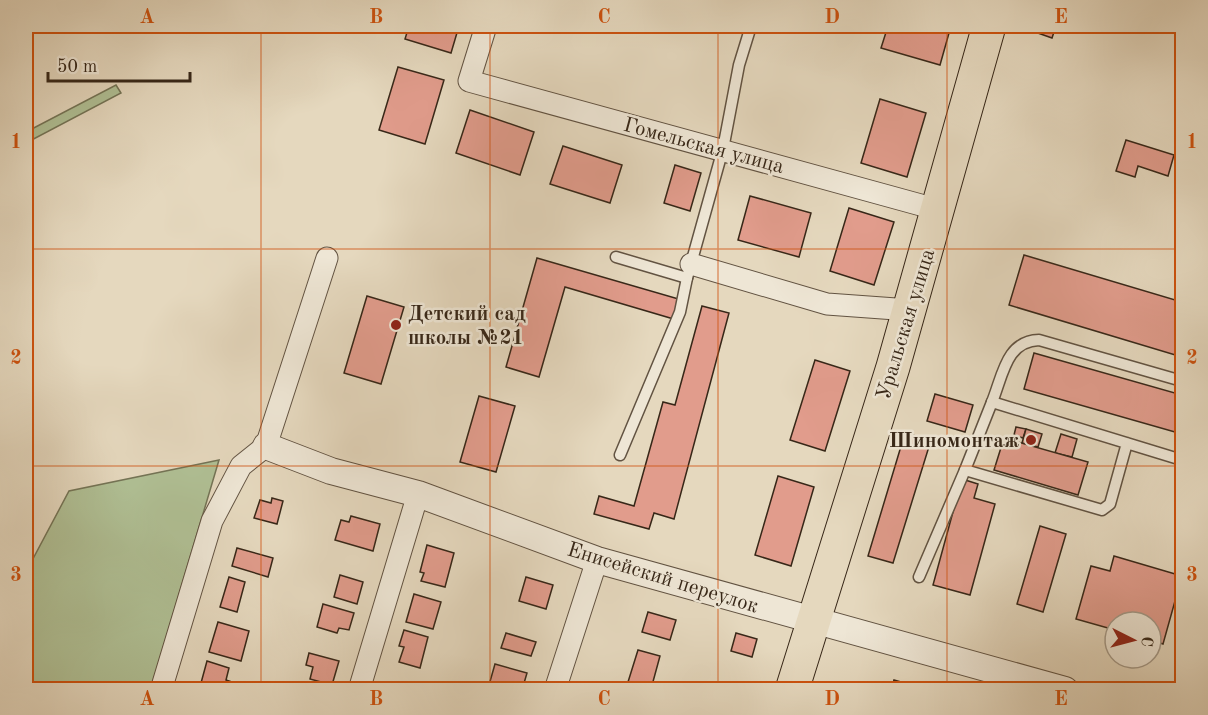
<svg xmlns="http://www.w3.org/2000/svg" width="1208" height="715" viewBox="0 0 1208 715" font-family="'Old Standard TT',serif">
<rect width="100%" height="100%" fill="#e5d8be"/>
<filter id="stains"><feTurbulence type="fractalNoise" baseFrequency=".00333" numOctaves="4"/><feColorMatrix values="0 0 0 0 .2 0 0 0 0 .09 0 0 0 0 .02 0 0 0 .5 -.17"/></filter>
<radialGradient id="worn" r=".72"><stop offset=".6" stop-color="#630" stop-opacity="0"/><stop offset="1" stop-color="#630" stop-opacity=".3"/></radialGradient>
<g fill="#b0c095" stroke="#747456" stroke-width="1.5">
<path d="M116,85l5,8 -95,50v-11z"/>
<path d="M219,460l-68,229 -125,1v-118l43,-81z"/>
</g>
<g fill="#e19c8c" stroke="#372718" stroke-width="1.5">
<path d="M409,26h50l-8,27 -46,-14z"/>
<path d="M888,26h63l-11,39 -59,-17z"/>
<path d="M1037,26h19l-4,12 -17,-6z"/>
<path d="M398,67l46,13 -19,64 -46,-14z"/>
<path d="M880,99l46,14 -19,64 -46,-14z"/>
<path d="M470,110l64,22 -14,43 -64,-22z"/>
<path d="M1126,140l48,15 -6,21 -30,-10 -3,11 -19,-6z"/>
<path d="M563,146l59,19 -12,38 -60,-19z"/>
<path d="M675,165l26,8 -11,38 -26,-8z"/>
<path d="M750,196l61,17 -12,44 -61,-17z"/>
<path d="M849,208l45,14 -20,63 -44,-14z"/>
<path d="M1024,255l158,47v55l-173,-52z"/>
<path d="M537,258l145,42 -5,20 -112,-33 -26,90 -33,-10z"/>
<path d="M367,296l37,11 -23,77 -37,-11z"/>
<path d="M702,306l27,7 -55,206 -20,-6 -5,16 -55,-15 5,-18 35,10 29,-104 12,3z"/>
<path d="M1034,353l148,42v39l-158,-45z"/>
<path d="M815,360l35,11 -25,80 -35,-11z"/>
<path d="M935,394l38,11 -8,27 -38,-11z"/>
<path d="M479,396l36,10 -19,66 -36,-10z"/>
<path d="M1016,427l10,2 -3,9 -9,-3z"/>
<path d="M1026,429l16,5 -4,13 -16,-4z"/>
<path d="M905,433l26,7 -38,123 -25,-7z"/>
<path d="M1061,434l16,5 -5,18 -17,-4z"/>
<path d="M1004,438l84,24 -10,33 -84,-25z"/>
<path d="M778,476l36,11 -23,79 -36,-11z"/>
<path d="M962,479l16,5 -4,14 21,6 -25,91 -37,-10z"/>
<path d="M272,498l11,3 -6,23 -23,-6 6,-18 11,3z"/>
<path d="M351,516l29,8 -7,27 -38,-11 6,-20 8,2z"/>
<path d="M1040,526l26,8 -23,78 -26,-8z"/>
<path d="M427,545l27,8 -9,34 -24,-6 3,-8 -4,-1z"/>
<path d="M237,548l36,10 -5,19 -36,-11z"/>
<path d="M1114,556l68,20 -19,68 -12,-4v-18h-36v8l-39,-11 15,-53 19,5z"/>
<path d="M340,575l23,7 -6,22 -23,-7z"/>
<path d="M229,577l16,5 -8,30 -17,-5z"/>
<path d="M526,577l27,8 -7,24 -27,-8z"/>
<path d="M414,594l27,8 -8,27 -27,-7z"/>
<path d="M323,604l31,9 -5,17 -10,-2 -2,5 -20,-6z"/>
<path d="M648,612l28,8 -6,20 -28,-8z"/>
<path d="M218,622l31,9 -8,30 -32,-9z"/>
<path d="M404,630l24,7 -8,31 -21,-6 5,-15 -5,-1z"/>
<path d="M506,633l30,9 -5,14 -30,-8z"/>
<path d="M736,633l21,6 -5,18 -21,-6z"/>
<path d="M638,650l22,6 -9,33 -23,-7z"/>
<path d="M309,653l30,8 -7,24 -22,-6 3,-12 -7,-2z"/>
<path d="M207,661l22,7 -3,12 6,2 -2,8 -29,-7z"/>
<path d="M495,664l32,9 -5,17h-17l-16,-5z"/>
<path d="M894,680l32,9v1h-35z"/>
<path d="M292,682l27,8h-29z"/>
<path d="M405,682l11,3 -2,5h-27l2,-6 14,4z"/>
<path d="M713,682l27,8h-29z"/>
</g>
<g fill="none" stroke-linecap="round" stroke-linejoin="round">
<defs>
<g id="service">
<path d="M616,257l71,21"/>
<path d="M992,402c11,-27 14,-61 47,-62l143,41"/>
<path d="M1127,443l-17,61 -8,6 -137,-40 27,-68 190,58"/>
<path d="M620,455l60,-143 7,-34 36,-129 16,-84 12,-39"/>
<path d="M919,577l46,-107"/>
</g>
<g id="minor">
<path d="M486,26l-17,55 470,129"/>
<path d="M691,264l136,40 83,6"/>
<path d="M161,690l51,-169 29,-55 25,-20 61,-188"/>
<path d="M359,690l59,-196"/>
<path d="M555,690l42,-130"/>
</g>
<path id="tertiary" d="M266,446l65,25 87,23 179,66 468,130"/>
<path id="primary" d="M792,690l101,-323 96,-341"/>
</defs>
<use href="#service" stroke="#625342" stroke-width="13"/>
<use href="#minor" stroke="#625342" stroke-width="23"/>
<use href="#tertiary" stroke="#625342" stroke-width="28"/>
<use href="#primary" stroke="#372718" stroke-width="35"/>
<use href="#service" stroke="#eee6d5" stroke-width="10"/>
<use href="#minor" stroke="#eee6d5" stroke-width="21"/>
<use href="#tertiary" stroke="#eee6d5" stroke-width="26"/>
<use href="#primary" stroke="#e5d8be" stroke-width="33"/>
</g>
<path fill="none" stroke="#cd520e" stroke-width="1.5" stroke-opacity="0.55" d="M261,26v664M490,26v664M718,26v664M947,26v664M26,249h1156M26,466h1156"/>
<g fill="#8f2418" stroke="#eee6d5" stroke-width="2">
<circle cx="396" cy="325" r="6"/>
<circle cx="1031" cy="440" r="6"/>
</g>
<g text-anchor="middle" stroke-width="5" stroke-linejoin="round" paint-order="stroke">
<g font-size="21" fill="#372718" stroke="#eee6d5">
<text transform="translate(704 145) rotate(15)" y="7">Гомельская улица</text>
<text transform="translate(905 324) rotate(-73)" y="7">Уральская улица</text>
<text transform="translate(663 577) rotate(17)" y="7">Енисейский переулок</text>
</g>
<g font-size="21" font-weight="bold" fill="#372718" stroke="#eee6d5" text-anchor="start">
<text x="408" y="320">Детский сад<tspan x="408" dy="24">школы №21</tspan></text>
<text x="1019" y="447" text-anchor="end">Шиномонтаж</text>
</g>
</g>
<rect width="1208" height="715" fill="none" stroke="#e5d8be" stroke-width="66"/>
<g transform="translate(1133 640) rotate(96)"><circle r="28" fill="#eee6d5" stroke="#a59a89" stroke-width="1.5"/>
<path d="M0-4.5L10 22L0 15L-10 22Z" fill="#8f2418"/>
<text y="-9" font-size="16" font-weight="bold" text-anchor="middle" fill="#372718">С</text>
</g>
<path d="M48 72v9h142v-9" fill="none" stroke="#372718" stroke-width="3"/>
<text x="57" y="72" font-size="18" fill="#372718" stroke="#eee6d5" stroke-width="4.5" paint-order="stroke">50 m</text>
<rect x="33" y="33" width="1142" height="649" fill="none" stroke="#cd520e" stroke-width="2"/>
<g font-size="20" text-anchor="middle" font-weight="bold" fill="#cd520e">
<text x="147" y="23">A</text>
<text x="376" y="23">B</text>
<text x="604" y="23">C</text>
<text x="832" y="23">D</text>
<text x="1061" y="23">E</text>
<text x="16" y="148">1</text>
<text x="1192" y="148">1</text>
<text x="16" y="364">2</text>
<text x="1192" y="364">2</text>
<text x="16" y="581">3</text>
<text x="1192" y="581">3</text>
<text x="147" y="705">A</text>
<text x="376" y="705">B</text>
<text x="604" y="705">C</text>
<text x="832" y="705">D</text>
<text x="1061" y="705">E</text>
</g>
<rect width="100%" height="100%" filter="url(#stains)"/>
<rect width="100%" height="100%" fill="url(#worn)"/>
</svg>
